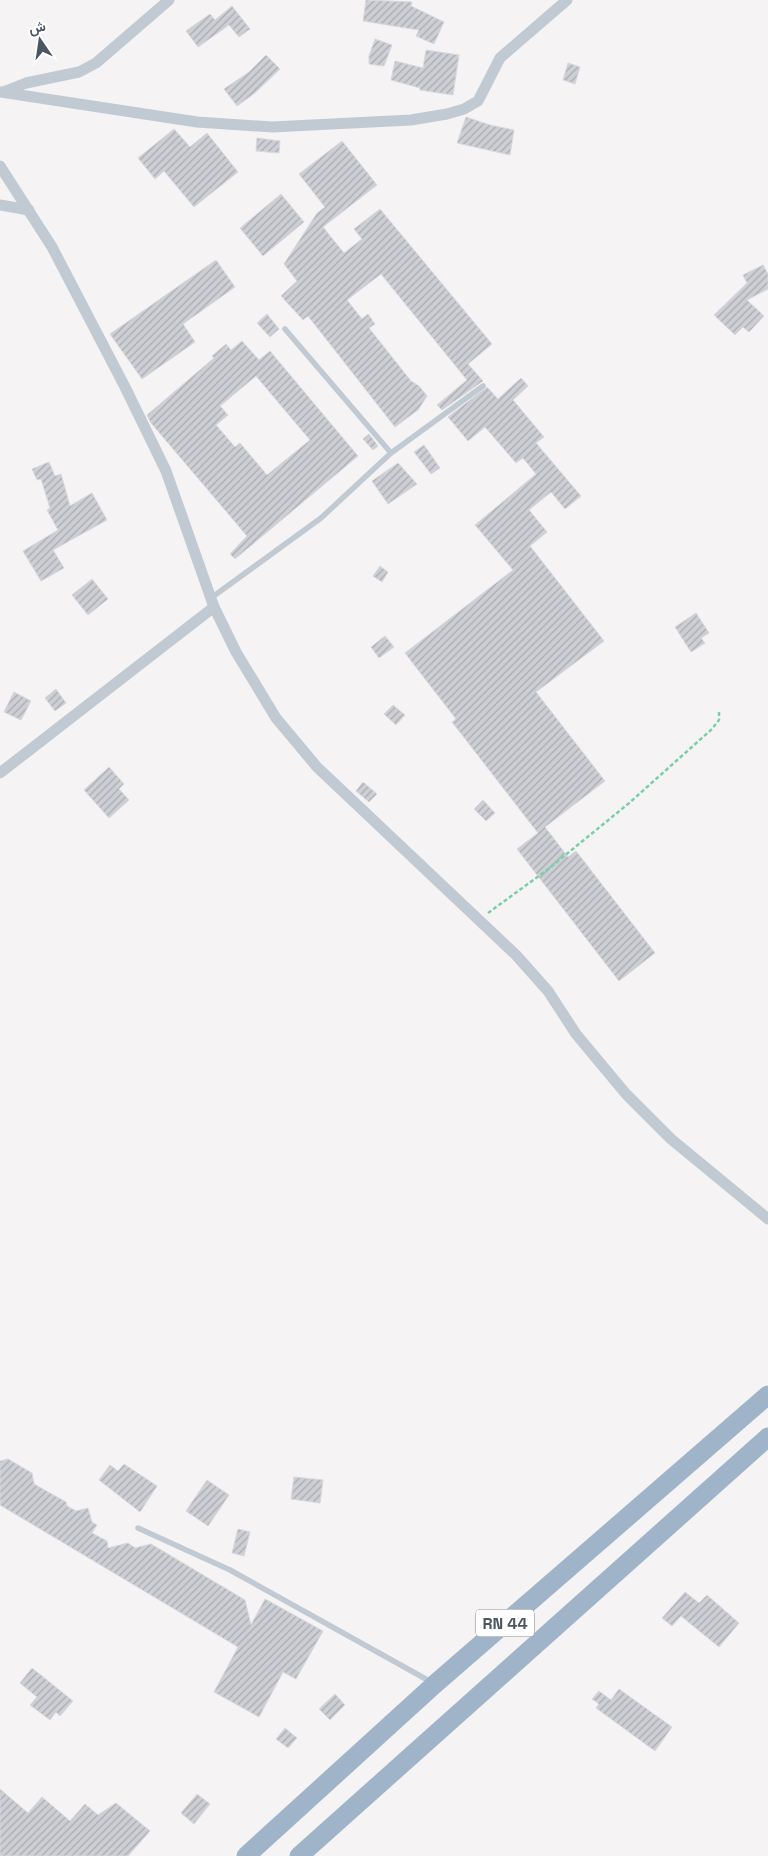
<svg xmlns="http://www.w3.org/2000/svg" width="768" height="1856" viewBox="0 0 768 1856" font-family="'Space Grotesk',Vazirmatn,sans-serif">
<defs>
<pattern id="building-hatch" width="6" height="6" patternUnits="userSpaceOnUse" patternTransform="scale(1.25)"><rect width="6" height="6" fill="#cdcfd5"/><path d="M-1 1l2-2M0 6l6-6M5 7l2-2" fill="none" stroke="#a8abb0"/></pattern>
</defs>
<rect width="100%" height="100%" fill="#f5f3f3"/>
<g fill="url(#building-hatch)" stroke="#d7d9de" fill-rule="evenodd">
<path d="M366,0l46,2 -1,4 33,16 -10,22 -18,-8 3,-6 -56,-9z"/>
<path d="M232,6l18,23 -11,8 -10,-12 -31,22 -12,-16 24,-17 5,6z"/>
<path d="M375,39l17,6 -8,21 -15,-2v-8z"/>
<path d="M426,50l33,5 -6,40 -33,-5v-2l-29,-8 4,-19 28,7z"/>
<path d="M266,55l14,14 -25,24 -18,13 -13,-17 25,-17z"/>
<path d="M568,63l12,4 -5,17 -12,-4z"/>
<path d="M466,117l24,8 24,5 -4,25 -53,-12z"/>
<path d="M174,129l16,18 17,-14 31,39 -44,35 -30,-36 -9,8 -17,-21z"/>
<path d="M257,138l23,3 -1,12 -23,-2z"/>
<path d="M342,141l35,44 -54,42 21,26 18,-14 -8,-10 26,-20 112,135 -24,20 15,17 -41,29 -5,-5 30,-25 -86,-106 -34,26 15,19 6,-5 7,10 -6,4 42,53 8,5 8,10 -9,14 -23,17 -87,-111 -5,4 -22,-24 16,-15 -13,-17 33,-51 8,-6 -26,-33z"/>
<path d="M281,194l23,28 -41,34 -23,-28z"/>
<path d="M216,260l19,27 -52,37 12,18 -53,37 -32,-45z"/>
<path d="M763,265l5,9v15l-21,11 17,16 -15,16 -6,-5 -8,8 -21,-20 33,-32 -4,-8z"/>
<path d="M267,314l12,15 -9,8 -13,-14z"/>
<path d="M242,341l17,19 11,-9 88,105 -123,103 -5,-5 17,-18 -96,-113 -4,-8 67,-57 -2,-2 14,-12 5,6zM256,376l54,64 -43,35 -27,-32 -5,4 -19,-22 12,-10 -8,-9z"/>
<path d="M521,378l7,8 -15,14 31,37 -8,6 45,53 -16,13 -14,-17 -22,18 18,22 -17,14 74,95 -68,51 69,89 -60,46 23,30 8,-6 79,102 -36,28 -102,-132 21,-16 -86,-111 4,-3 -51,-66 108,-83 -38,-45 61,-51 -13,-16 -7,5 -31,-36 -17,14 -20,-24 39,-30 11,12z"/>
<path d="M369,434l9,12 -5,4 -10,-11z"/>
<path d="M424,445l16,23 -9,6 -17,-22z"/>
<path d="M49,462l6,14 6,-2 9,32 22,-13 15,27 -54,30 11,18 -23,13 -18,-30 35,-21 -11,-20 3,-2 -9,-29 -4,1 -5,-11z"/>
<path d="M398,463l19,21 -29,20 -16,-23z"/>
<path d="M380,566l8,6 -6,10 -9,-6z"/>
<path d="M92,579l16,20 -20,16 -16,-20z"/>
<path d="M696,613l13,20 -8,5 4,5 -14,9 -16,-25z"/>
<path d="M385,636l9,11 -15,11 -8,-11z"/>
<path d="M56,689l10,14 -11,8 -10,-13z"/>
<path d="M14,692l17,9 -10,19 -17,-8z"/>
<path d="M393,705l12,10 -9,10 -12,-11z"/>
<path d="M109,767l15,17 -5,5 10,11 -20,18 -25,-28z"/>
<path d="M363,782l14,12 -8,8 -13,-11z"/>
<path d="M483,800l12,13 -9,8 -12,-12z"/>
<path d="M8,1459l24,14 2,11 32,18 1,4 9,5 12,-3 4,14 5,3 -5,8 15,8 1,7 20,-5 7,5 16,-4 94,56 6,25 14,-26 58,32 -27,48 -13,-7 -24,45 -45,-25 24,-45 -238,-142v-44z"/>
<path d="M124,1464l33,22 -17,26 -41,-32 11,-15 8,6z"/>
<path d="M294,1477l29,3 -3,23 -29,-4z"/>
<path d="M207,1480l22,15 -21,31 -22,-15z"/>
<path d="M238,1529l12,3 -6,24 -12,-3z"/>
<path d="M685,1592l14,11 8,-8 32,28 -20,24 -38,-31 -9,10 -10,-8z"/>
<path d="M32,1668l41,33 -13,15 -4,-4 -6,8 -20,-15 7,-8 -17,-14z"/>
<path d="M619,1689l53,38 -17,24 -59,-43 3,-4 -7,-5 7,-8 12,9z"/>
<path d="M335,1694l10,11 -15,15 -11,-11z"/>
<path d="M285,1728l12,10 -9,10 -12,-9z"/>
<path d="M0,1789l28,24 14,-16 28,24 15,-17 13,11 18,-12 34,28 -22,25h-128z"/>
<path d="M197,1794l13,10 -16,20 -13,-11z"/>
</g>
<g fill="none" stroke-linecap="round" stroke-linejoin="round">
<path stroke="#7ad0a6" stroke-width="2.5" stroke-dasharray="4 2.5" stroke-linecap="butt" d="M488,913l59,-43 81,-66 84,-75 7,-9v-10"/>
<g stroke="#c1cad2" stroke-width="5.5">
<path d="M285,329l106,124"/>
<path d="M211,598l110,-80 70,-65 92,-67"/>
<path d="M138,1528l92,42 203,113"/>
</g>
<g stroke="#c1cad2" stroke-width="11">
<path d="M0,92l197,30 75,5 139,-7 36,-6 17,-5 14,-8 22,-43 67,-58"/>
<path d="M3,92l23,-9 53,-11 17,-9 73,-63"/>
<path d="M0,166l52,81 73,140 41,84 48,136"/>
<path d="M0,205l29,5"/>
<path d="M0,773l214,-166 22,45 40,66 41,49 199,188 32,36 28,43 50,60 45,45 97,80"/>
</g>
<g stroke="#9fb4c9" stroke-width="19">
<path d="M246,1856l189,-172 333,-289"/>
<path d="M299,1856l469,-419"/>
</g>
</g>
<g text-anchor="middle" stroke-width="4" stroke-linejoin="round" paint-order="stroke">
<rect fill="#fff" stroke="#808990" stroke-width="1" x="476" y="1609.5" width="58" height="27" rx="4"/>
<g font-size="16" font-weight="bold" fill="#4a5661">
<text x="505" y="1629">RN 44</text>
</g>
</g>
<g transform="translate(40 40) rotate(347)" stroke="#ffffff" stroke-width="4" paint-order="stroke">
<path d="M0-4L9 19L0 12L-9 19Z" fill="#4a5661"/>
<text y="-8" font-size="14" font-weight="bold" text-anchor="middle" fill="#4a5661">ش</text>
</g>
</svg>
